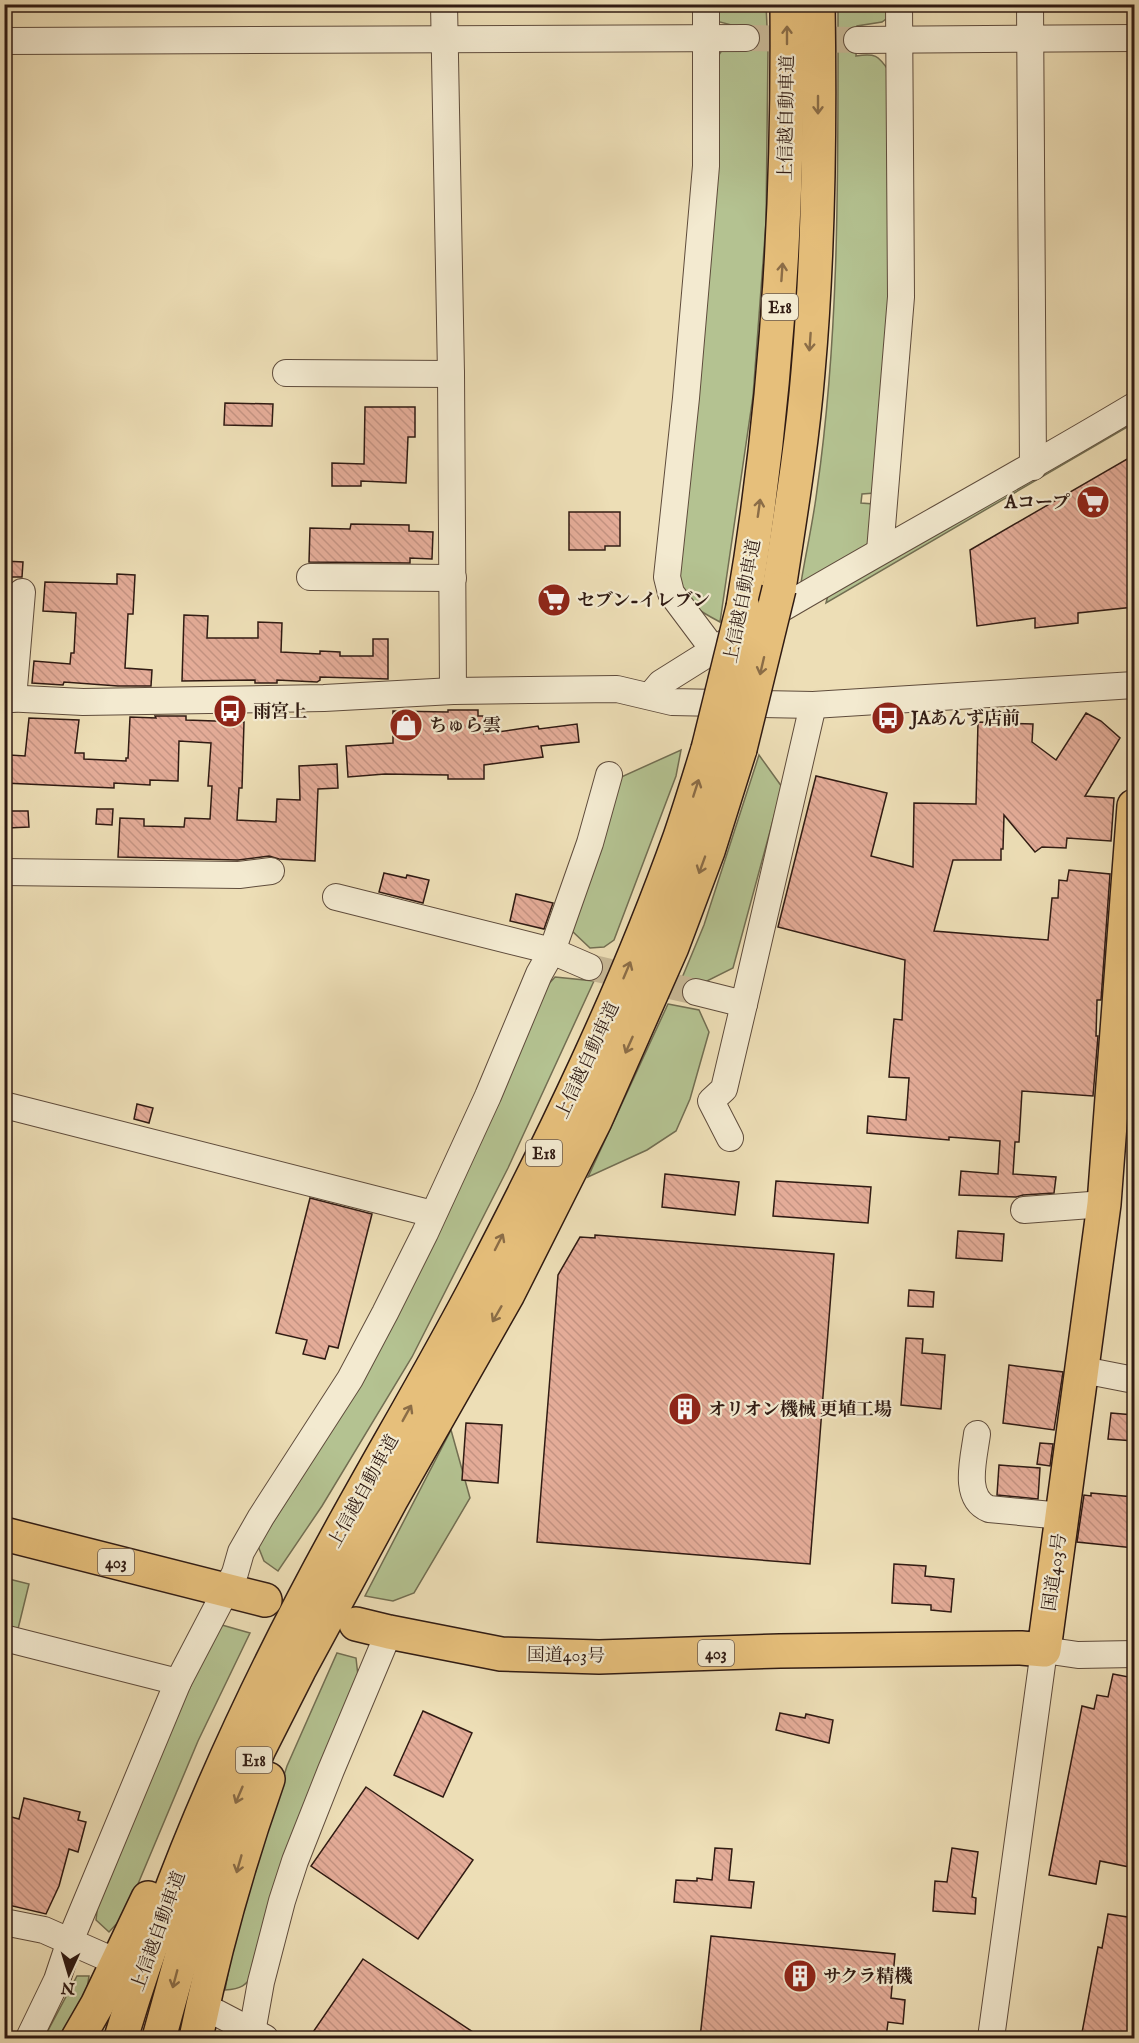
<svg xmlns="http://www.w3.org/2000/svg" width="1139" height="2043" viewBox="0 0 1139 2043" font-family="'IM FELL English','Noto Serif JP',serif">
<defs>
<pattern id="building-back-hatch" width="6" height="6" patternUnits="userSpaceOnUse" patternTransform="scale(1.5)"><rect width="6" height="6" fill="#e4ac98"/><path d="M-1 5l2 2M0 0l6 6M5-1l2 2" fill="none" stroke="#c49382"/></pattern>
</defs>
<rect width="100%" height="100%" fill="#eddeb6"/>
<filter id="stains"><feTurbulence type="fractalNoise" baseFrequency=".00333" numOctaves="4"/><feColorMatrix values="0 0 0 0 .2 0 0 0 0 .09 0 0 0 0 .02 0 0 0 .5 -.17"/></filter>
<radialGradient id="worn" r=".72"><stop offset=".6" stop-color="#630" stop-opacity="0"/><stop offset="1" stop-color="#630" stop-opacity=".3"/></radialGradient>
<g fill="#b4c291" stroke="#726e52" stroke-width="1.5">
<path d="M715,5h51l2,43 -2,174 -13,174 -33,226c-23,-12 -32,-17 -41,-42l35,-517 8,-13 25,-21 -31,-8z"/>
<path d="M838,5h52v11l-8,6 -25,4 -1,30c19,-3 22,-1 33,15l3,211 -17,211 -13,1 -1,9 13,1 -5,46 -69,39c5,-33 13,-66 17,-99 23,-160 21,-324 21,-485z"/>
<path d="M1134,412v11l-308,180 2,-8z"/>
<path d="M681,750l-5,26 -62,164 -10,7 -14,1 -19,-18 48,-152z"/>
<path d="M759,755l23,32 -49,181 -28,14 -23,-4 22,-53z"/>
<path d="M555,977l39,4 -86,187 -96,189 -90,149 -44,65 -14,-10 -6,-15 74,-116 213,-442z"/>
<path d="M668,1004l31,6 10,22 -19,67 -14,32 -29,19 -59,27z"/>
<path d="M451,1430l19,68 -56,95 -21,8 -28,-5z"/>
<path d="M5,1578l24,6 -12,49 -12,-3z"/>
<path d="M215,1623l35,10 -52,108 -68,162 -8,15 -13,14 -13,-12 3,-27z"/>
<path d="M337,1653l19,5 3,27 -104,287c-9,14 -14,17 -30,18l13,-71 49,-153z"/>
<path d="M77,1976h12l-4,25 -22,37h-19z"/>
</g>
<g fill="url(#building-back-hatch)" stroke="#301b13" stroke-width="1.5">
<path d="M225,403l48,1 -1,22 -48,-1z"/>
<path d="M365,407h50v30h-7l-2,46 -45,-2v5h-29v-23l32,1z"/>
<path d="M1134,455v152l-56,6v10l-43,5v-10l-58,8 -7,-76z"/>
<path d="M569,512h51v34h-15v4h-36z"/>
<path d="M351,524l58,1v6l24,1 -1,27 -22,-1v5l-101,-1 1,-34 40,1z"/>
<path d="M4,561l19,1 -1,15h-18z"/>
<path d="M117,574l18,1 -2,39h-5l-3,54 27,2 -1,16h-33l-54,-4 -1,3 -31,-2 2,-22 36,3 1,-11h3l2,-40 -33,-2 2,-29 72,2z"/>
<path d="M184,615l24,1 -1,22h51v-16l24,1 -1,29 39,2v-3l20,1v4h33v-17h15v40l-68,-2v3l-3,2 -40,-2v3h-22v-3l-73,1z"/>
<path d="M448,710h30v6h6v18l54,-8 1,3 38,-5 2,18 -38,4 2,11 -59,8v14h-36v-4l-63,-1 -37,3 -2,-31 47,-3v-32l55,1z"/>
<path d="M1086,713l15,8 19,17 -35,58 29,2 -3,43 -44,-3 -1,10 -24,-1 -7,5 -31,-37 -1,34h-2v11h-48l-19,71 114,9 4,-42h6l1,-18 8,1 2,-11 41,4 -9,126h-4l-1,36h2l-5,60 -71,-5 -3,51h-4l-2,32 43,3 -2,16 -31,2 -7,2 -57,-2 2,-24 37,3 2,-33 -51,-4v3l-82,-7 1,-17 38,4 3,-42 -20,-1 5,-58 8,1 3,-60 -127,-33 38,-151 71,17 -16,63 42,11 1,-64 62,1 2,-82 55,2 -1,18 24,18z"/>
<path d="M155,716h31v4l58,2 -2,66h-3l-2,32 39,2 1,-23 23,1 -1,-34 38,-2 1,24 -20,1 -3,72 -36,-2 -10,-3 -31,4 -120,-3 2,-39 24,1v7l40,1 1,-9 25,1 2,-33h-4l3,-43 -32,-2 -1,40 -28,-1v5l-36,-2v5l-110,-5v-22h5l1,-6 15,1 4,-38 50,2 -4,33h9v6l42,2v-3h2l2,-41 26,1z"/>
<path d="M97,809h16l-1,16 -16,-1z"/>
<path d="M8,811h20l1,16 -21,1z"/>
<path d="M384,873l22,5 1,-3 22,5 -6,23 -44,-11z"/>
<path d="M516,894l37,9 -9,26 -34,-8z"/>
<path d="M137,1104l16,4 -4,15 -15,-4z"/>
<path d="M665,1174l74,8 -4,33 -73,-8z"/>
<path d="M776,1181l95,6 -3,36 -95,-7z"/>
<path d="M310,1198l62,16 -34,134 -9,-2 -4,13 -22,-5 4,-14 -31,-7z"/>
<path d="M958,1231l46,3 -2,27 -46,-3z"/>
<path d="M595,1235l239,19 -24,310 -273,-22 21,-267 22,-38 15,1z"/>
<path d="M909,1290l25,2 -1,15 -25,-1z"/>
<path d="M906,1338l17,1 -1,14 23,2 -4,54 -40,-4z"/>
<path d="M1009,1365l54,7 -9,58 -51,-7z"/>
<path d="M1111,1413l23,2v26l-26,-2z"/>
<path d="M466,1423l36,2 -4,58 -36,-3z"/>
<path d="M1040,1443l13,1 -3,22 -13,-2z"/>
<path d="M999,1465l41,3 -2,31 -41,-4z"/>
<path d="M1091,1493l43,4v51l-57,-6 7,-47 7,1z"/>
<path d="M894,1564l32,2 -1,10 29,3 -3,33 -20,-2v-5l-39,-2z"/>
<path d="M1113,1674l21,4v190l-34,-7 -4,23 -47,-9 33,-169 12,3 3,-14 11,2z"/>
<path d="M423,1711l49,22 -29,64 -49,-22z"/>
<path d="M780,1713l25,5 1,-4 27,6 -4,23 -53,-13z"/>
<path d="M366,1787l107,73 -55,79 -107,-73z"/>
<path d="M24,1798l56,14 -2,8 8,2 -8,30 -9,-3 -10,37 -13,28 -42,-10v-89l15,4z"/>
<path d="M715,1848l17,1 -3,31 25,2 -3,26 -77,-6 2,-22 21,1v-3l15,2z"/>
<path d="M952,1848l26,4 -6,45 4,1 -1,16 -42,-3 2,-30 12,1z"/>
<path d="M1108,1914l26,4v120h-53l17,-91 4,1z"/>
<path d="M711,1936l184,18 -4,44 14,2 -2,24 -15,-2 -2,16h-186z"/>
<path d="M363,1959l119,79h-173z"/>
</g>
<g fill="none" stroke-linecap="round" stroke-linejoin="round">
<g stroke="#c7b795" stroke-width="26" stroke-dasharray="26 13" stroke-linecap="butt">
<path d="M746,38l111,2"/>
<path d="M589,967l107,25"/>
</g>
<defs>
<g id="minor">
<path d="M444,4l7,370 2,317"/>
<path d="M706,4v162l-20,232 -19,179 4,16 42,56"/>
<path d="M1030,4l3,463"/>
<path d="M857,40l277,-2"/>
<path d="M4,41l742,-3"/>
<path d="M286,373l165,1"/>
<path d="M880,551l21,-254 -2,-293"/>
<path d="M310,577l143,1"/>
<path d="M764,619c123,-73 248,-140 370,-213"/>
<path d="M650,696l11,-13 67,-42"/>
<path d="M4,698l79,4 241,-4 129,-7 164,-2 55,13 141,3 321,-20"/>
<path d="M13,699l9,-107"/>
<path d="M4,872l235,3 32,-4"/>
<path d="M336,897l216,54 38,-108 19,-68"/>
<path d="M696,992l48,12 69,-299"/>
<path d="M4,1105l429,109"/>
<path d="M730,1138l-19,-37 13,-12 20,-85"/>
<path d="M1024,1210l80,-6"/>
<path d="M1083,1370l51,10"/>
<path d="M977,1434c-3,24 -15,64 12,75l73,7"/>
<path d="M4,1638l174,44"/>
<path d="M4,1922l40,8 59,26"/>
<path d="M217,2013l48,25"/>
<path d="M29,2038l28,-58 13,-39 108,-259 57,-109 6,-21 20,-35 89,-138 35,-66 40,-80 63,-137 51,-122 13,-23 37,16"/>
<path d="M251,2038l10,-56 21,-81 13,-40 36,-91 58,-138"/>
<path d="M991,2038l53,-388 34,5 56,-1"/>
</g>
<g id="highway">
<path d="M779,589c11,-72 23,-144 29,-217 11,-122 12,-245 10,-368"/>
<path d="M743,607c34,-200 46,-400 44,-603"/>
<path d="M4,1534l261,66"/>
<path d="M356,1624l33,8 112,22 98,3 181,-6 241,-3 23,2 60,-446 30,-398"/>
<path d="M78,2038l19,-33 51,-107"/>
<path d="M121,2038c52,-175 129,-343 217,-503 46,-84 95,-166 139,-250 76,-145 148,-294 203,-448 10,-29 19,-59 28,-88"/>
<path d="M159,2038l25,-90 24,-74 51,-125 40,-79 92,-170 117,-206 87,-173 77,-174 36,-96 32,-102"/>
<path d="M196,2038c18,-88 42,-174 72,-259"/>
</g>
</defs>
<use href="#minor" stroke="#5f4c3c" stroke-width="28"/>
<use href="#highway" stroke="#301b13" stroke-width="36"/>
<use href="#minor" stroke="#f3ead0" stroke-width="26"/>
<use href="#highway" stroke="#e6bf7b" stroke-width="33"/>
<defs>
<g id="highway-bridge">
<path d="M708,749l35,-142"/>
<path d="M740,749l39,-160"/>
</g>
</defs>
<use href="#highway-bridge" stroke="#301b13" stroke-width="36" stroke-linecap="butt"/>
<use href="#highway-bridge" stroke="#e6bf7b" stroke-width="33"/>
</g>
<defs><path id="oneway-shaft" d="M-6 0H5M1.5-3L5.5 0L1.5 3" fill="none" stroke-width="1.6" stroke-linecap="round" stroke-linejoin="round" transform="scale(1.5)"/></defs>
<g stroke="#8b6d47">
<use href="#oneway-shaft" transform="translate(787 35) rotate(-90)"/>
<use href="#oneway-shaft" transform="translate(818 105) rotate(90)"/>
<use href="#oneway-shaft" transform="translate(782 272) rotate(-86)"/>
<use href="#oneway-shaft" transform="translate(810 342) rotate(94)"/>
<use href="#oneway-shaft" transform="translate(759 508) rotate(-82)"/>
<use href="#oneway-shaft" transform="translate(762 666) rotate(103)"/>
<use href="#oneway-shaft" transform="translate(696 788) rotate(-72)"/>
<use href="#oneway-shaft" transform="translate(702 865) rotate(110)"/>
<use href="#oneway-shaft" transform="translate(627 970) rotate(-67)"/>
<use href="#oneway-shaft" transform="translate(629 1045) rotate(114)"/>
<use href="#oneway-shaft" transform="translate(499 1242) rotate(-63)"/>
<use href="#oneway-shaft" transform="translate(497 1314) rotate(120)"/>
<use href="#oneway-shaft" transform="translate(407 1413) rotate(-61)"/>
<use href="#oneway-shaft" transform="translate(239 1795) rotate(113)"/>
<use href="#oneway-shaft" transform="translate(239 1864) rotate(106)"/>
<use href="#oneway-shaft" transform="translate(175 1979) rotate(105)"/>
</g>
<defs>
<symbol id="supermarket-disc" viewBox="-11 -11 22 22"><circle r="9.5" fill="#8f2418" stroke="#f3ead0"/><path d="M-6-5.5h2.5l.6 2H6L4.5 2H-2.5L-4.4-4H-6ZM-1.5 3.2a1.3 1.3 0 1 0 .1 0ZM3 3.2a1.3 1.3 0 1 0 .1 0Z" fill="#fff"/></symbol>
<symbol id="bus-disc" viewBox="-11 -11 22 22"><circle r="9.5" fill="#8f2418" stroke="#f3ead0"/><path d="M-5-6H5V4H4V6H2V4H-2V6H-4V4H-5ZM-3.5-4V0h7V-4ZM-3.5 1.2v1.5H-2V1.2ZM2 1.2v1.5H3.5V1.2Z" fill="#fff"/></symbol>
<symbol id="shop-disc" viewBox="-11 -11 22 22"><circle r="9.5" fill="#8f2418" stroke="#f3ead0"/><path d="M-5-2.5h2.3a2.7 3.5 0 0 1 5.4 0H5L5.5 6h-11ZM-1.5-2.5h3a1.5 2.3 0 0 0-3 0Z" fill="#fff"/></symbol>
<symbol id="building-disc" viewBox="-11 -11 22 22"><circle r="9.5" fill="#8f2418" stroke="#f3ead0"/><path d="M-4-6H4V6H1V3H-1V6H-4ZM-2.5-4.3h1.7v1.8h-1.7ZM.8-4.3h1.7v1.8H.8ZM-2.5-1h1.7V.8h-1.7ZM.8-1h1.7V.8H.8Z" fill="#fff"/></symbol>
</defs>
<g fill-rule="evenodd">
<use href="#supermarket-disc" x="1074" y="483" width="38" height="38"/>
<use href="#supermarket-disc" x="535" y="581" width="38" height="38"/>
<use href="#bus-disc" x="211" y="692" width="38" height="38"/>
<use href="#bus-disc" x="869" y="699" width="38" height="38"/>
<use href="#shop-disc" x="387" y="706" width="38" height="38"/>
<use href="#building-disc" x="666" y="1390" width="38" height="38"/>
<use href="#building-disc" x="781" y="1957" width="38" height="38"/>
</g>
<g text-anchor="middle" stroke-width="4.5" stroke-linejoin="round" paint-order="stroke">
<g fill="#f3ead0" stroke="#6a594c" stroke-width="1.5">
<rect x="762" y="294" width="36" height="26" rx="4.5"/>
<rect x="526" y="1140" width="36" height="26" rx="4.5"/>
<rect x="98" y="1549" width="36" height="26" rx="4.5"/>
<rect x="698" y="1640" width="36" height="26" rx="4.5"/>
<rect x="236" y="1747" width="36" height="26" rx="4.5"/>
</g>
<g font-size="16" font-weight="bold" fill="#301b13">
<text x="780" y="313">E18</text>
<text x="544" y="1159">E18</text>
<text x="116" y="1568">403</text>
<text x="716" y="1659">403</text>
<text x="254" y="1766">E18</text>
</g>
<g font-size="18" fill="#301b13" stroke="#f3ead0">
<text transform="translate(786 118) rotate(-89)" y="6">上信越自動車道</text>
<text transform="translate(742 601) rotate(-79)" y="6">上信越自動車道</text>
<text transform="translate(587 1060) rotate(-65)" y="6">上信越自動車道</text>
<text transform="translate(363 1491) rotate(-61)" y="6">上信越自動車道</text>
<text transform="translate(1054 1572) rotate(-82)" y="6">国道403号</text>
<text transform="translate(566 1655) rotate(1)" y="6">国道403号</text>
<text transform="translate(158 1931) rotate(-70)" y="6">上信越自動車道</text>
</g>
<g font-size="18" font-weight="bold" fill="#301b13" stroke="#f3ead0" text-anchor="start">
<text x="1070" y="508" text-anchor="end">Aコープ</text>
<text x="577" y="606">セブン-イレブン</text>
<text x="253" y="717">雨宮上</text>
<text x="911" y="724">JAあんず店前</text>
<text x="429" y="731">ちゅら雲</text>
<text x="708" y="1415">オリオン機械 更埴工場</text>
<text x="823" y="1982">サクラ精機</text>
</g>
</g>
<rect width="1139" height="2043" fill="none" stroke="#eddeb6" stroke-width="24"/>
<rect x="6" y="6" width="1127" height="2031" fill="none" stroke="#301b13" stroke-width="3"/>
<rect x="12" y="12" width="1115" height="2019" fill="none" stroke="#301b13" stroke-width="1.5"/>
<g transform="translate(69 1974) rotate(184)" stroke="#f3ead0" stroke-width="4.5" paint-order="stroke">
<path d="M0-4.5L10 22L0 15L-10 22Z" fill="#301b13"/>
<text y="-9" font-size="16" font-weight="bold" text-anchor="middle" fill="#301b13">N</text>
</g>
<rect width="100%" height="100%" filter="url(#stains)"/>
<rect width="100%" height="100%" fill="url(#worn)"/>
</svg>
